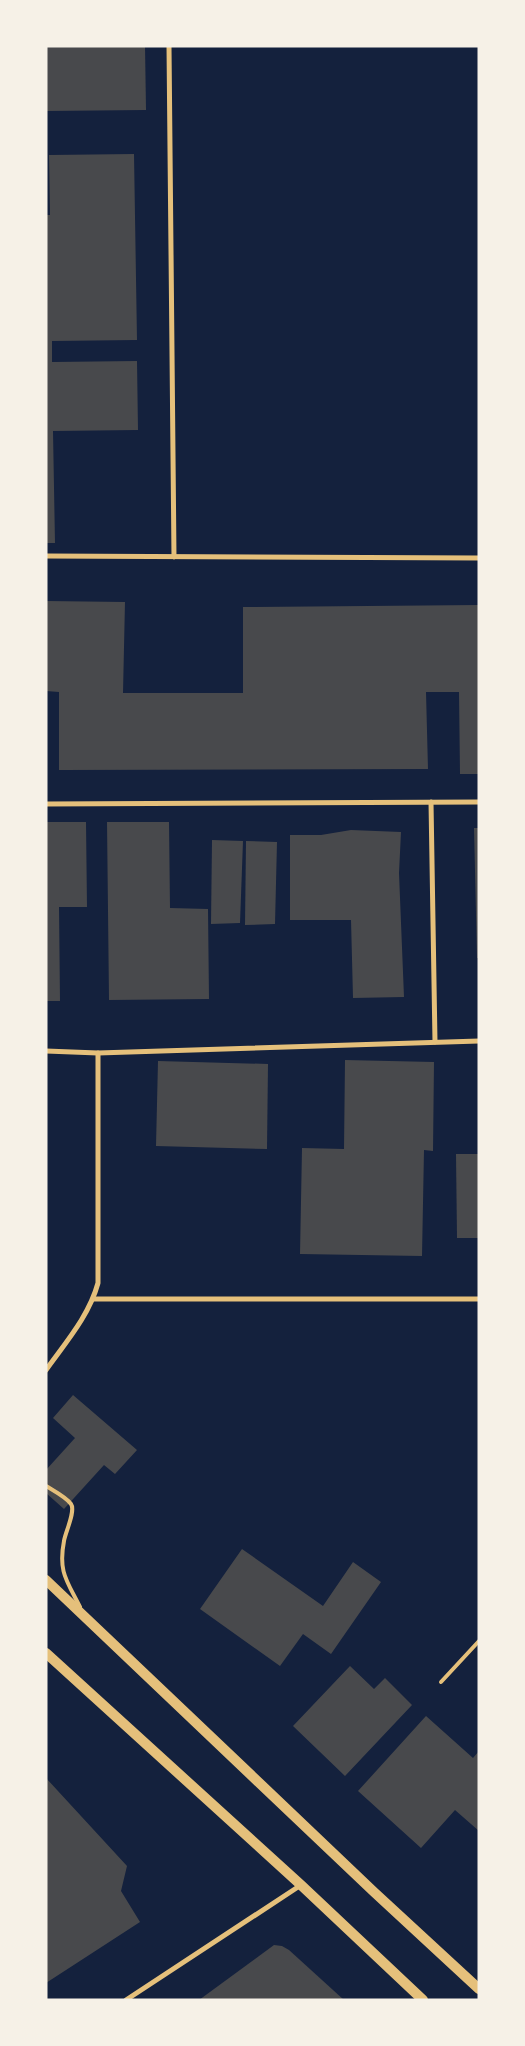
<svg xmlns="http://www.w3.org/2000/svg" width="525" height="2046" viewBox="0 0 525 2046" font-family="'DejaVu Sans',sans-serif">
<rect width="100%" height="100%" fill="#14213d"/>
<g fill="#48494c">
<path d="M46,46h99l1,64 -100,1z"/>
<path d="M134,154l3,186 -85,1v21l85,-1 1,69 -85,1 2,112h-9v-328h4l-1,-60z"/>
<path d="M46,601l79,1 -2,91h120v-86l236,-2v169h-19l-1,-82h-33l2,77 -369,1v-78l-13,-1z"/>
<path d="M46,822h40l1,85h-28l1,94h-14z"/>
<path d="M107,822h62l1,86 38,1 1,90 -100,1z"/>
<path d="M474,828h5v130h-2z"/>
<path d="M351,830l50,2 -2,41 5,124 -51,1 -2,-78h-61v-85h31z"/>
<path d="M212,840l31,1 -3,82 -29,1z"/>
<path d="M246,841l31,1 -2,82 -30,1z"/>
<path d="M345,1060l89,2 -1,89 -9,-1 -2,106 -122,-2 2,-106 42,1z"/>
<path d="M158,1061l110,3 -1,85 -111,-3z"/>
<path d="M456,1154h23v84h-22z"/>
<path d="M73,1395l64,55 -22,24 -11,-9 -40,44 -18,-16v-23l29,-32 -22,-20z"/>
<path d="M242,1549l81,57 30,-44 28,20 -50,72 -28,-20 -23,32 -80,-57z"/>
<path d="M350,1666l24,23 11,-11 27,27 -67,71 -52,-50z"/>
<path d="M426,1716l47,42 6,-7v80l-24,-21 -34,38 -63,-57z"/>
<path d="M46,1778l81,88 -6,25 19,31 -94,61z"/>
<path d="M274,1945l8,1 7,4 55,50h-145z"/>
</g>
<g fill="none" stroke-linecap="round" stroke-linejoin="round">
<g stroke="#e5c07b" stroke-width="4">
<path d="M46,1486c8,5 20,11 25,18 5,7 -6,29 -7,37 -6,31 3,40 16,66"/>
<path d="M441,1682l38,-41"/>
</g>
<g stroke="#e5c07b" stroke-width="5">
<path d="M169,46l5,511"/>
<path d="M46,556l433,2"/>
<path d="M431,802l4,240"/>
<path d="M46,804l433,-2"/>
<path d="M46,1051l52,2 381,-12"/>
<path d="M94,1299h385"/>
<path d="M46,1370c20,-28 43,-54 52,-87v-230"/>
<path d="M126,2000l175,-115"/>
</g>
<g stroke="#e5c07b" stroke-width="10">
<path d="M46,1580l328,312 105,97"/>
<path d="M46,1653l255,232 122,115"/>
</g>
</g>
<rect width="525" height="2046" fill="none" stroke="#f6f1e7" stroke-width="95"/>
</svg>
